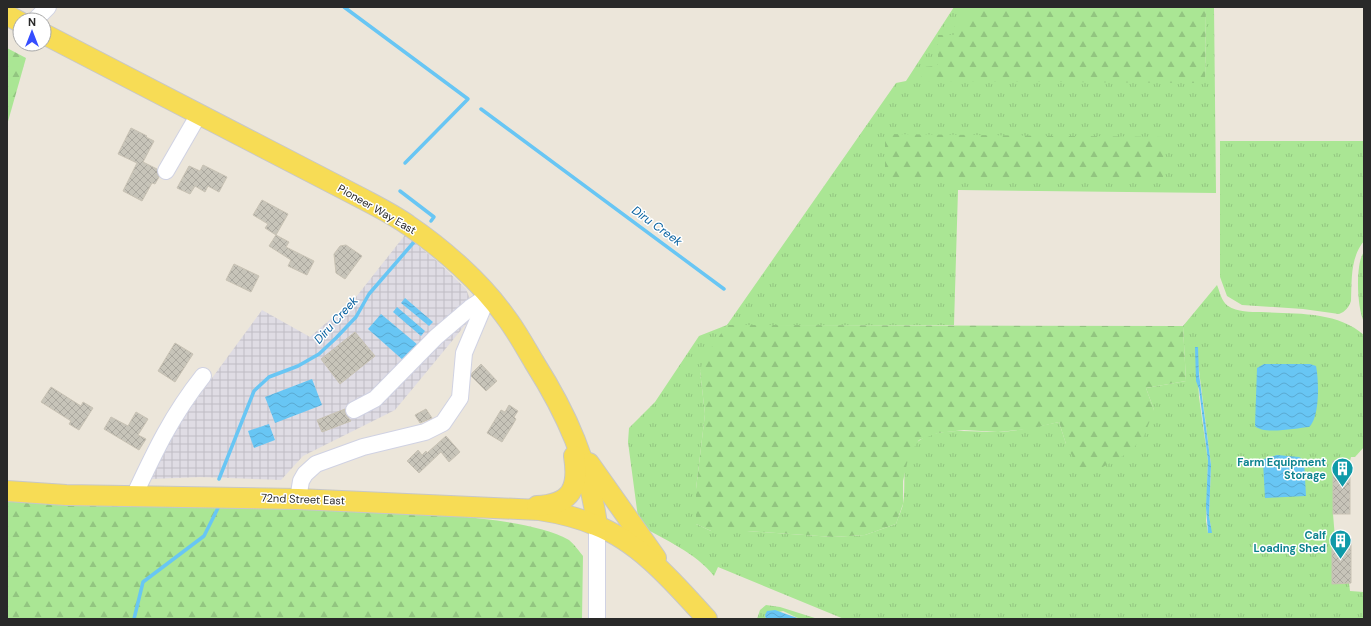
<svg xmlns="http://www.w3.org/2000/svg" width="1371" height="626" viewBox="0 0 1371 626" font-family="'DM Sans',sans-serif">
<defs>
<pattern id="industrial-grid" width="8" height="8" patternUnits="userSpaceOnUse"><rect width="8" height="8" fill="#dfdce4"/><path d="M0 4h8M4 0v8" fill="none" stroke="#bfbdc4"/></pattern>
<pattern id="grass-tufts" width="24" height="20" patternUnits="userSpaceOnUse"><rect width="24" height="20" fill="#aae694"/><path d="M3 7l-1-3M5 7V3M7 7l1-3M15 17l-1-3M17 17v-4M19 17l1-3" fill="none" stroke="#92c580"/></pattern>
<pattern id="forest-firs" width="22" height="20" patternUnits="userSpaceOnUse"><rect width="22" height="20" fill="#aae694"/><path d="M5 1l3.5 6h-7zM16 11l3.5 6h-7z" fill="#92c580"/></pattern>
<pattern id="water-waves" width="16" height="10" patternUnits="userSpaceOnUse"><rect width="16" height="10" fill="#68c6f4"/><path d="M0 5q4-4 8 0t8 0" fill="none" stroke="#5aaad1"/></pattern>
<pattern id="building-cross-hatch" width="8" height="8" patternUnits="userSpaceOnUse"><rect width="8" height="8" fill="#c7c4b9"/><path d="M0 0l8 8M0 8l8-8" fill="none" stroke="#aba89f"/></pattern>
</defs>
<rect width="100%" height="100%" fill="#ece6da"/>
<path fill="url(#industrial-grid)" d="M405,235l33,27 28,27 4,10 1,19 -76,92 -92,46 -22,24 -81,-3 -49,2 25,-52 86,-117 48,27 46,-40z"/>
<g fill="url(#grass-tufts)" fill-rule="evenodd">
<path d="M954,7h15v13l236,62 1,-75h8l2,186 -258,-3 -4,135 -227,1 -27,45 5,43 -9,75v35l15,7h36l86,6 32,-2 31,-11c2,-7 6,-14 7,-20 3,-17 -1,-31 5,-49 13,-33 64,-22 91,-23 21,-1 40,-6 60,-10l7,22 88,-34 -8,-22 40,-7 -3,-55 34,-41c3,7 4,16 11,21 9,6 23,6 33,6 35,2 76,-1 103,23v112l-9,10h-4l-1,4 -17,1v52l2,24h-3v45h17l1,8 14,1v27h-520l-126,-52 -4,9c-18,-23 -50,-37 -75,-51l-11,-83 1,-14 26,-26 44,-66 28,-11 169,-242 10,-2zM1196,347l15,118 -2,51 2,12 -3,5 -2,-12 2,-60 -9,-64z"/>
<path d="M1220,141h144v100c-14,17 -12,39 -13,60 -2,6 -6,11 -12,13l-36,-5 -61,-4 -15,-9 -7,-19z"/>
<path d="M1364,252v70c-7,-13 -9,-59 0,-70z"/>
<path d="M766,605l14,2 38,12h-18l-17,-8 -18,4 1,4h-9l3,-9z"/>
</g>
<g fill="url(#forest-firs)">
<path d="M969,7h237l-1,76 -284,-2 1,-14 16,-1v-31h16v-15h15z"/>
<path d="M7,48l19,10 -19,67z"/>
<path d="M885,134l279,3 -1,43 -278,-3z"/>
<path d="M727,325l456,1 3,55 -40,7 8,22 -10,26 -14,16 -29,16 -22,1 -13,-25 -7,-22 -30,7 -31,3 -34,-2 -26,3 -19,7 -10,15 -6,26v23l-7,20 -31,11 -32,2 -86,-6h-36l-15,-7v-35l9,-75 -5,-43 4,-13z"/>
<path d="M7,499c136,4 272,5 408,14 40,3 120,7 154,27 5,4 10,11 14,16l-1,63h-575z"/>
</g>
<g fill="url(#water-waves)">
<path d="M405,298l28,24 -4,4 -28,-23z"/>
<path d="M397,307l28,24 -4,5 -28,-24z"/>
<path d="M381,314l37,31 -14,16 -36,-32z"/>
<path d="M1195,347h3l1,27 12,91 -2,51 3,17h-4l-2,-26 2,-46 -9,-72 -3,-8z"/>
<path d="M1264,364h46l6,2c3,14 4,52 -7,61 -12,1 -46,8 -54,-1l2,-58z"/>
<path d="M312,379l10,26 -47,18 -10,-26z"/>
<path d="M269,424l6,16 -21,8 -6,-17z"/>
<path d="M1277,455l22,2 5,3 2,36 -41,2 -2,-36 1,-3z"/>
<path d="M775,610l25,9h-34l-1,-4 2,-4z"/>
</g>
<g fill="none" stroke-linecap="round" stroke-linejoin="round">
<g stroke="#68c6f4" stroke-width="3.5">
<path d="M344,7l124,92 -63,64"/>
<path d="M481,109l243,180"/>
<path d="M400,191l34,26 -3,4"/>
<path d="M219,479l35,-88 15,-14 29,-11 21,-12 17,-16 20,-21 13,-23 45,-52"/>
<path d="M134,619l9,-37 61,-46 14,-28"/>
</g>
</g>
<g fill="url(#building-cross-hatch)" stroke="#c8c2b4">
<path d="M131,128l16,8 -1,1 8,4 -11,21 14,7 2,8 -4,7 -3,-1 -10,18 -19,-10 14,-28 -19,-9z"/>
<path d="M203,165l24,12 -8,15 -11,-6 -3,6 -10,-6 -5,8 -13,-6 12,-22 11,5z"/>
<path d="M262,200l26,14 -12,21 13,7 -3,5 28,14 -7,14 -19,-9 3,-6 -22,-14 7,-11 -11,-7 3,-4 -15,-9z"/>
<path d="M346,245l16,11 -17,23 -9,-6 -2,-19 6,-8z"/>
<path d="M234,264l25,12 -8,16 -25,-12z"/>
<path d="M355,332l20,24 -35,28 -19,-25z"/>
<path d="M175,343l18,11 -18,28 -17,-11z"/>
<path d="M481,364l16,17 -11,10 -15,-15 1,-3z"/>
<path d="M51,387l30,19 2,-4 10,6 -14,22 -10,-6 2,-3 -30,-19z"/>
<path d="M509,405l9,6 -4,6 2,2 -4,7 -10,16 -15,-9 14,-23 4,2z"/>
<path d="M345,409l1,6 5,6 -29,11 -5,-12z"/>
<path d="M426,409l6,9 -12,5 -5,-8z"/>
<path d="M136,412l12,7 -10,16 8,4 -7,11 -35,-21 7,-12 17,9z"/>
<path d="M446,436l14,16 -11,10 -8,-10 -22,21 -12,-12 11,-11 4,5 4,-4 1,2z"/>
<rect x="1333" y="461" width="17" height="53"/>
<path d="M1332,538h19v45l-19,1z"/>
</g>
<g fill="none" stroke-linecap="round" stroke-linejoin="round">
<defs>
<g id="minor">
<path d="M35,20l13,-13"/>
<path d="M166,171l33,-57"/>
<path d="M354,410l21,-11 61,-62 34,-29 18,-12"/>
<path d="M134,496c21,-45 38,-81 69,-120"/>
<path d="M298,499l3,-18 4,-7 11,-10 47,-17 62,-15 18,-9 17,-25 4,-45 24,-57"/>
<path d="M597,525v94"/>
</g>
<g id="major">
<path d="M7,15l13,7"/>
<path d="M44,34l319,165c15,8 31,16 45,26 34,23 73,57 97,91 11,14 20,31 29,46 33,52 55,101 63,163"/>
<path d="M589,463l67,95"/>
<path d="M7,491l59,4 232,4 241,11c19,3 38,7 56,15 45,17 81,60 112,94"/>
<path d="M537,506c35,-2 42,-18 37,-50"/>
</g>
</defs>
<use href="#minor" stroke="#d0d2e3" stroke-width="18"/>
<use href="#major" stroke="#c7c7c7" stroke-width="22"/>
<use href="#minor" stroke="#fff" stroke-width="16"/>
<use href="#major" stroke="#f7dc55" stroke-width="20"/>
</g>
<defs>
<symbol id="building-pin" viewBox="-11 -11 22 30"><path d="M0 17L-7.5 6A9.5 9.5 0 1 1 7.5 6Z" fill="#0f9aa8" stroke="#fff"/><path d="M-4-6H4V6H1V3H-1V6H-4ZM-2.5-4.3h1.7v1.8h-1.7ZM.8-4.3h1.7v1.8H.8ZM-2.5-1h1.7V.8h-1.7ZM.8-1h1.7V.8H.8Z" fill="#fff"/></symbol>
</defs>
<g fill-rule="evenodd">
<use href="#building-pin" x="1330" y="456" width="25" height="34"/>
<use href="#building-pin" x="1328" y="528" width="25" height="34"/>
</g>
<g text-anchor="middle" stroke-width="3" stroke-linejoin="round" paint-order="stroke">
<g font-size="11" fill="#292929" stroke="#fff">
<text transform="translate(377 209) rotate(30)" y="4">Pioneer Way East</text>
<text transform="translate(303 499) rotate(2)" y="4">72nd Street East</text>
</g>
<g font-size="11" font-weight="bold" fill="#0d838f" stroke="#fff" text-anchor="end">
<text x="1326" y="466">Farm Equipment<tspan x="1326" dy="13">Storage</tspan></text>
<text x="1326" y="539">Calf<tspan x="1326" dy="13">Loading Shed</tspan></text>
</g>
<g font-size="12" font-style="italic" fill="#0761a0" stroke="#fff">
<text transform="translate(657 226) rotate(36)" y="4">Diru Creek</text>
<text transform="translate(336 320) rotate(-48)" y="4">Diru Creek</text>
</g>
</g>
<rect width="1371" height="626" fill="none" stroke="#292929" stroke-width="16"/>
<g transform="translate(32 32)"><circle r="19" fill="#ffffff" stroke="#a9a9a9"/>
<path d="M0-3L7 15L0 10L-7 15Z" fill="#354dff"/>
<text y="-6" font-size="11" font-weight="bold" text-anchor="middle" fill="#292929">N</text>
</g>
</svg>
